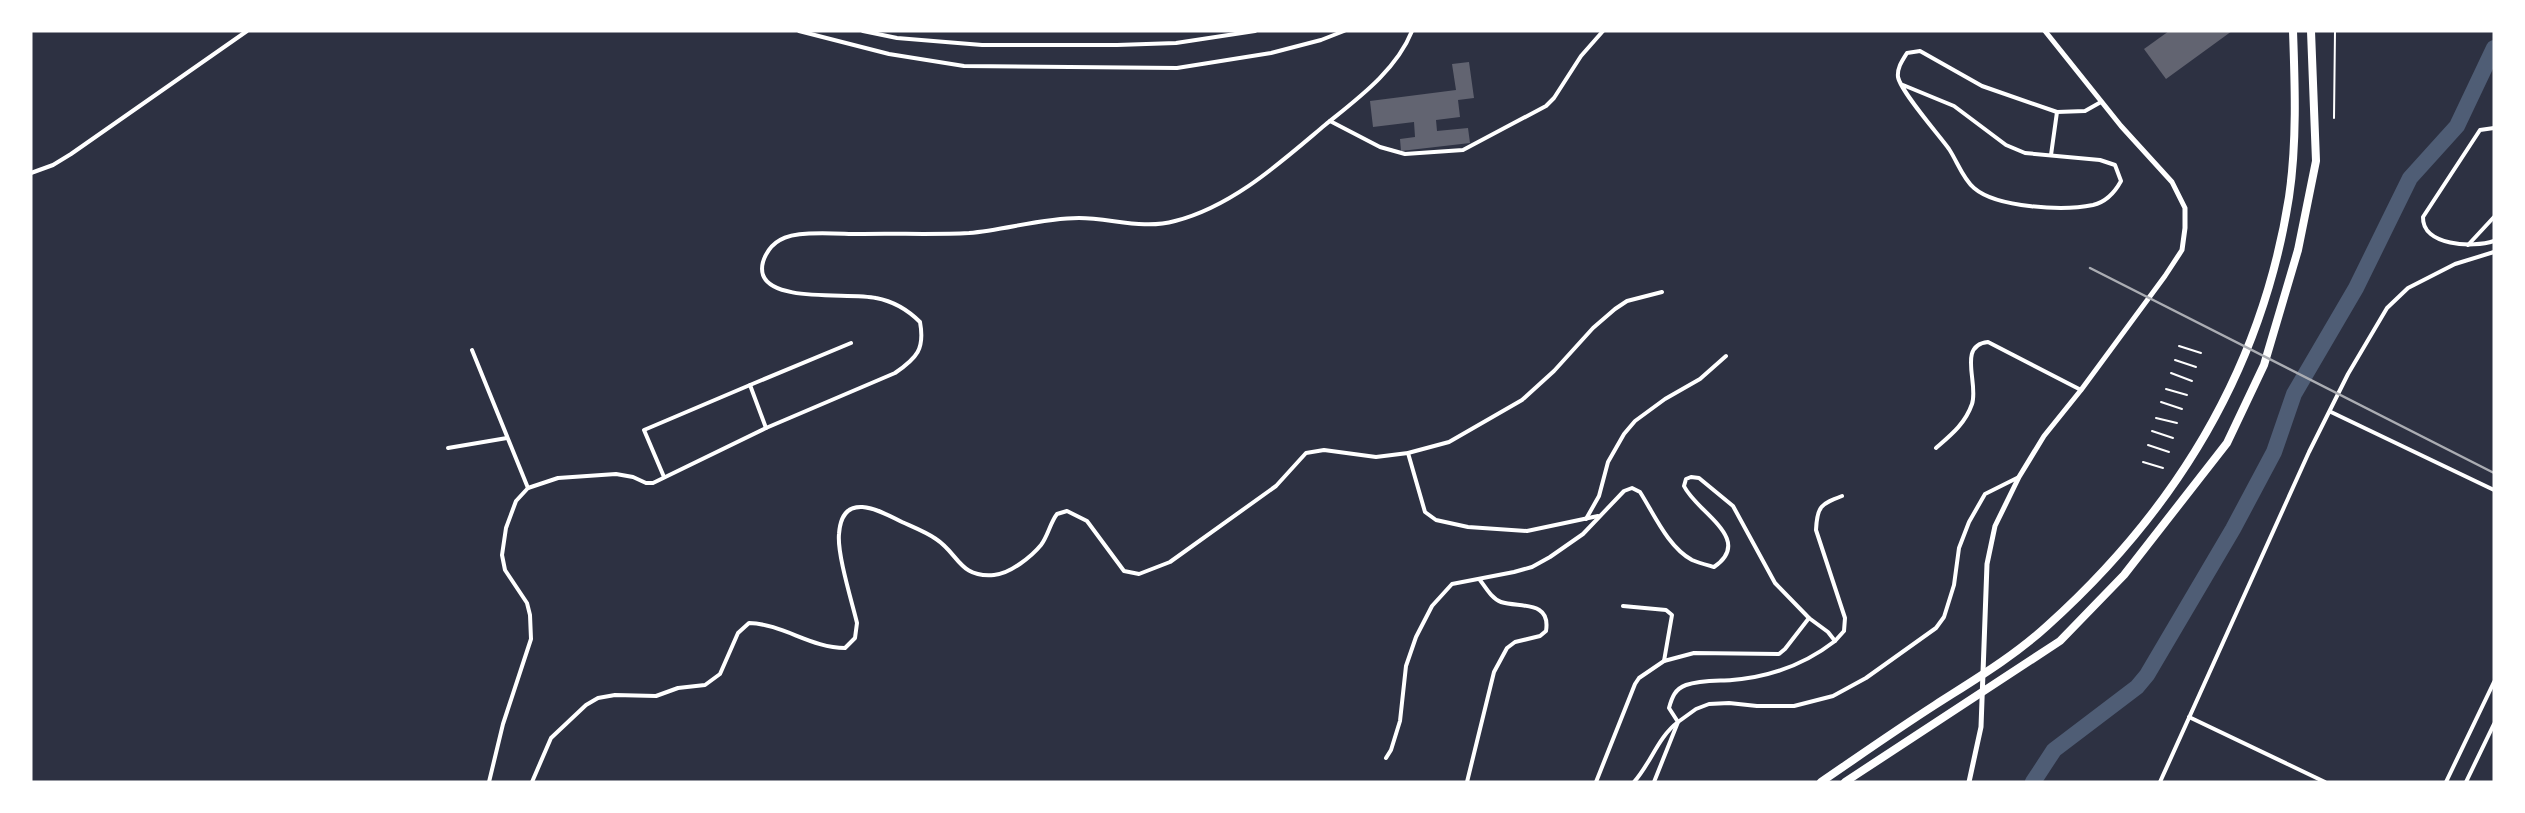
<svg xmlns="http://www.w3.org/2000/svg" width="2525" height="813" viewBox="0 0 2525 813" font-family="'DM Sans',sans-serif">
<rect width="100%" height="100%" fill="#2d3142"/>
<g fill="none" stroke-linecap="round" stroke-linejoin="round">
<path stroke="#4f5d75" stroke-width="16" d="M2033,782l21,-32 83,-63 10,-12 86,-146 41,-77 20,-58 62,-106 54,-110 47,-52 37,-78"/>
</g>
<g fill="#626471">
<path d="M2169,31h63l-66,48 -22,-30z"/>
<path d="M1469,62l5,36 -16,2 2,17 -24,3 1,11 31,-3 2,15 -69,8 -1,-12 15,-2 -1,-15 -41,5 -3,-26 86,-11 -4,-26z"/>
</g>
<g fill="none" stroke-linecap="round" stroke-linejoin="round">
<g stroke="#fff" stroke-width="2">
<path d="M2334,118l1,-87"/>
<path d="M2179,346l22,7"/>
<path d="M2175,360l21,7"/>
<path d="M2171,373l21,8"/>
<path d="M2166,389l21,6"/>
<path d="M2161,402l21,7"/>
<path d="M2156,418l21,5"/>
<path d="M2152,431l21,7"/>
<path d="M2148,445l21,7"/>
<path d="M2143,462l20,6"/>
</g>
<g stroke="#fff" stroke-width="4">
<path d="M799,31l90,23 75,12 213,2 94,-15 50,-13 23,-9"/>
<path d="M863,31l34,7 85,7h135l59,-2 79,-12"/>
<path d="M1903,85l51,21 52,39 19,8 75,7 15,5 6,16c-6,11 -15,21 -28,24 -29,6 -96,3 -119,-17 -11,-9 -17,-27 -25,-39 -10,-14 -48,-57 -51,-72 -1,-9 4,-16 9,-24l13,-2 62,35 75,26 28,-1 16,-9"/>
<path d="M1330,121l50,26 25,7 58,-4 83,-44 8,-8 27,-42 22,-25"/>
<path d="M2494,128l-14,2 -57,87c-1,29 50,31 71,24"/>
<path d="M2051,155l6,-43"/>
<path d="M31,173l22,-8 18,-11 176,-123"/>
<path d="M2468,245l26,-28"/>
<path d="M472,350l56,138"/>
<path d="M750,385l101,-42"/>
<path d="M2331,412l163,78"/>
<path d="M448,448l59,-10"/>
<path d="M1936,448c15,-13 29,-24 36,-44 7,-20 -15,-59 16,-62l93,48"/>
<path d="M1408,453l17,59 11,8 32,7 59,4 71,-15"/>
<path d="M664,477l-20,-47 106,-45 16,43"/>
<path d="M1586,519l13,-23 9,-34 16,-28 11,-13 30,-22 35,-20 26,-23"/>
<path d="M1623,606l43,4 6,5 -8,46 30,-8 85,1 6,-5 24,-31"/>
<path d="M1835,641l9,-10 1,-13 -29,-88c1,-24 5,-26 26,-34"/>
<path d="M2189,717l136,65"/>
<path d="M1386,758l5,-8 9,-29 6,-55 10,-29 16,-31 20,-22 62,-12 18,-5 18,-10 33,-23 41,-43 8,-3 8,4c14,22 28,55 52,68 7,3 15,5 22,7 41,-28 -18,-55 -30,-81l2,-7 5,-2 8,1 34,28 42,77 34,35 19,14 7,9c-31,24 -64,36 -103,39 -14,1 -32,0 -46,5 -11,4 -14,12 -17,23l9,14c-20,15 -27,41 -44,60"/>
<path d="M489,782l14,-58 28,-85 -1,-24 -3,-12 -22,-33 -3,-15 4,-27 10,-27 12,-13 30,-10 58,-4 17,3 13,6h7l113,-55 129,-55c22,-15 30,-24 25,-51 -12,-12 -28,-21 -44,-24 -26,-6 -103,5 -113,-23 -4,-13 6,-29 17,-35 16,-10 59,-6 78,-6 37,-1 74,1 111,-1 36,-3 73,-15 110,-15 32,0 64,12 96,3 58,-15 106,-59 150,-96 32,-26 71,-54 87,-94"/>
<path d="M532,782l19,-44 35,-33 12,-7 17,-3 41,1 22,-8 27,-3 15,-11 18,-41 11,-10c34,1 62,25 96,25l10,-10 2,-15c-5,-21 -20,-69 -18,-89 3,-44 40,-24 63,-12 11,5 24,10 34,17 23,15 23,39 58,36 16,-1 38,-19 47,-30 7,-9 9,-22 16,-31l10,-3 20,10 37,50 15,3 31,-12 106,-76 30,-33 18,-3 52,7 32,-4 41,-11 73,-42 32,-29 39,-43 22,-19 12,-8 35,-9"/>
<path d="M1467,782l27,-110 13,-24 8,-6 25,-6 6,-5c5,-31 -26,-23 -45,-29 -9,-3 -15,-14 -21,-22"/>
<path d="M1596,782l39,-98 4,-6 25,-17"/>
<path d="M1654,782l24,-60 18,-13 13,-5 20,-1 28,3h37l39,-10 33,-18 70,-50 8,-11 10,-32 5,-37 10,-26 16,-28 34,-17"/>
<path d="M2160,782l149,-330 39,-78 39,-66 21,-20 47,-24 39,-12"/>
<path d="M2446,782l48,-100"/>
<path d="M2466,782l28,-58"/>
</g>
<path stroke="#fff" stroke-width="5" d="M1969,782l12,-55 6,-163 8,-38 24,-49 25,-41 37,-46 84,-114 17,-26 3,-22v-20l-13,-26 -51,-56 -76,-95"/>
<g stroke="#fff" stroke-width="8">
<path d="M1821,782c38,-26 75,-52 114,-77 39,-25 78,-48 112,-79 128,-115 215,-257 242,-429 8,-54 6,-111 4,-166"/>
<path d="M1845,782l215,-141 64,-66 103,-132 37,-78 34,-115 18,-89 -5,-130"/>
</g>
<path stroke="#abadb3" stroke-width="2.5" d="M2090,268l404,205"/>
</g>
<rect width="2525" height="813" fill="none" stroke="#ffffff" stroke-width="65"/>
</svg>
